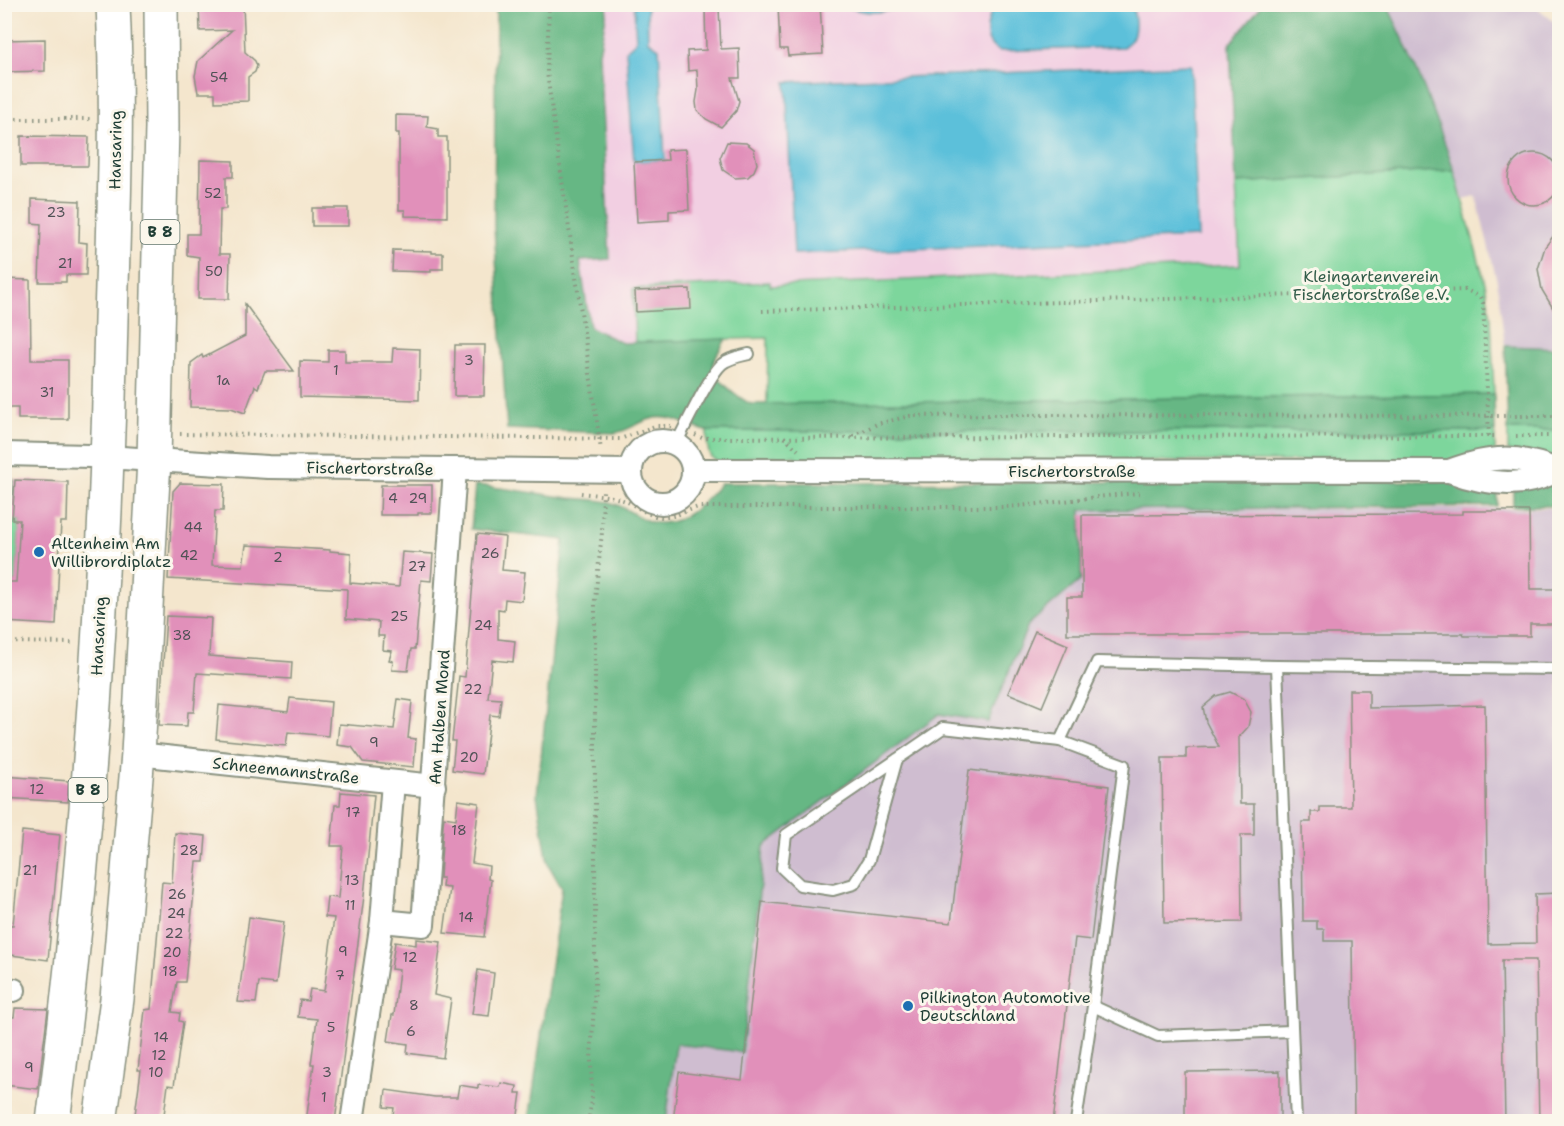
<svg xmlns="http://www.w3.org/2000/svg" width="1564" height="1126" viewBox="0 0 1564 1126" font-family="'Shantell Sans',sans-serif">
<rect width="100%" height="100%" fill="#fbf7ec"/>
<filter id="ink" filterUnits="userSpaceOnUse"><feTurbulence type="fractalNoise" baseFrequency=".0167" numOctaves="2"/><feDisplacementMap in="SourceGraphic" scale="12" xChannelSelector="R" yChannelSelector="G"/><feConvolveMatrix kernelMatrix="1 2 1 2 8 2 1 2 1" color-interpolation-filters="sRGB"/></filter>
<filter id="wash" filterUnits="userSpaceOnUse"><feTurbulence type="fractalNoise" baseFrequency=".008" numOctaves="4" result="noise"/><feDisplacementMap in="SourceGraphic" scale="24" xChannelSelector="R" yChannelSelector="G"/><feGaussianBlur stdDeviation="1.35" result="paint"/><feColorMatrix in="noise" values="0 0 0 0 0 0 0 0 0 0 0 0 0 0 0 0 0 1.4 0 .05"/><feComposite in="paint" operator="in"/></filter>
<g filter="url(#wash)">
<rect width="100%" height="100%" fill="#f4e6cd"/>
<path fill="#f2cfe2" d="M608,5h654l-32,39 10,221 -471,21 1,-3 -137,6 2,53 -13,1 -32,-16 -10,-66 29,-2 -10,-206z"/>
<g fill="#cfbdd0">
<path d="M1262,5h272l25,21v322l-54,-2 -8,-65 -21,-85 -13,3 -9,-29 -218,13 -6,-139z"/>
<path d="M1559,508v613l-893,1 10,-78 66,8 22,-206 175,-132 49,8 40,-97 53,-45v-70z"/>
</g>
<g fill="#7dd69c" stroke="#4e8a68" stroke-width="1.5">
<path d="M1454,170l31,113 6,35 3,76 -727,10 1,-66 -133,4 -2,-53 137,-7v4l470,-21 -4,-82z"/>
<path d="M1508,430h51v30l-51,-9z"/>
<path d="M707,431h788v20l-47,10 -649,1 -4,-6 -49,1 -4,7c-31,-4 -35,1 -35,-33z"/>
<path d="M4,479l11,1 -3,39 8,1 -4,62h-11z"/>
</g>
<g fill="#66b784" stroke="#427a5c" stroke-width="1.5">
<path d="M496,5h112l-9,48 11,206 -30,2 10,66 32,16 104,-4c-4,8 -13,19 -13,27 0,12 27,33 38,38l743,-10 1,37h-788c-19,-4 -37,-18 -56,-12 -14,3 -22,12 -36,14l-108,-4 -13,-202z"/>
<path d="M1262,5h125c27,54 48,108 67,165l-218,13 -6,-139z"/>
<path d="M1505,346l54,2v82h-51z"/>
<path d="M1559,480v26h-46v-16z"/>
<path d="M1448,481l49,10v15l-416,4v70l-53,45 -40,97 -49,-8 -175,132 -22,206 -66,-8 -10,78 -137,-1 33,-233 -14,-24 -11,-69 27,-255 -93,-11 4,-44c30,3 58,8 87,12 16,3 33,1 50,6 17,5 31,21 50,20 26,-1 43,-23 59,-40z"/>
</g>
<g fill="#5cc0da" stroke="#3e7e87" stroke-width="1.5">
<path d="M634,5h13l1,36 11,7 6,112 -31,2 -8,-112 10,-9z"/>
<path d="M844,5h61c-21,9 -40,10 -61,0z"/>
<path d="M1041,5h89c6,7 7,26 1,35 0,1 -7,6 -8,7l-124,4c-2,-2 -6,-3 -8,-6 -8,-11 -3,-30 5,-39z"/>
<path d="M1191,65l7,172 -404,17 -8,-172z"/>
</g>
<g id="blocks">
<g fill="#e190ba">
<path d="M199,4h44l2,48 10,9 2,5 -2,6 -7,5v24l-33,1v-9h-17l-3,-17 3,-15 34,-31 -32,1z"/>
<path d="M778,4h42l3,50 -35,2 -1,-7h-7z"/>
<path d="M719,8l2,41 18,-1 1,30h-8l7,23 -3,10 -15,16 -15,-8 -9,-9 -1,-8 2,-12 -1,-20 -9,1 -1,-20 19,-1 -1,-41z"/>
<path d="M45,39v32l-41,1v-32z"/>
<path d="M396,115l32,1 -1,11 11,2v8h9v80l-42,-1v-6h-6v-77h-3z"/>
<path d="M21,136l68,1 -1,29h-67z"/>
<path d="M727,142l19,1 8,6 3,15 -3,7 -6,6 -13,1 -12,-8 -3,-12z"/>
<path d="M686,149l3,61 -20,1v9l-32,2 -3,-60 34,-2 -1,-10z"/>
<circle cx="1534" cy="179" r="26"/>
<path d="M200,160l33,1v16h-7v32h-6l-1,45h11l-1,45h-31l1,-42 -12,-2v-21h12z"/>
<path d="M32,199l48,2 -1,41 8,1 -1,32h-20v7h-27l2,-58 -9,-1z"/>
<rect x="312" y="208" width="36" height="18"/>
<path d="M1560,227v93l-18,-30 -4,-21 7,-22z"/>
<path d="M393,250l39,1v2h11v16h-12v3l-39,-1z"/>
<path d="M4,279l26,1 1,80h37v59h-50v-11h-14z"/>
<path d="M690,289l1,20 -55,3 -1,-21z"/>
<path d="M245,304l49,67h-29l-7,17 -3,-2 -10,27 -14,-5 -41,-1 1,-44 11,-8 1,3 42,-22z"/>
<path d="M455,345h30l-1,51h-30z"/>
<path d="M393,348l27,1 -1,51 -119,-3v-36l28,1v-12h17v12h47z"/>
<path d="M15,480l53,2 -1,40h-6l-5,103 -52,-3v-40h12l4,-62h-8z"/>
<path d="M180,483l44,1 -1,27h-8l-3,54 31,1 3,-21 84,5v1l21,2 -1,30 49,4 3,-35 31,2 -2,27 -10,-1 -6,69h-4l-3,22 -16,-1 1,-9 -4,-1 3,-9 -9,-1 1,-14h-6l1,-14 -33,-3 1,-30 -179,-10 5,-88z"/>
<path d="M381,485h51v28h-14v2h-38z"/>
<path d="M1463,511h66l1,78h30v35h-30v12h-66l-1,-2h-396v-37h15v-82l381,-1z"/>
<path d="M477,534l28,3 -3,33 23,2 -3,29 -17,-2 -1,11 -6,-1v30l17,2 -2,21 -21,-2 -4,38 13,1 -2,17 -9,-1 -7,59 -31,-4 3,-29h-3l7,-65 6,1z"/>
<path d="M166,616l45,2 -2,38 83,6 -1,17 -94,-6 -3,39h-6l-1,14 -28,-1z"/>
<path d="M1035,631l33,14 -26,62 -34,-14z"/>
<path d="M1349,690h20v18l116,-3 3,239 48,-1 -1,-49 25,-1v229h-21l-3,-162h-34l3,162h-151l-2,-181h-28v-12h-7v-8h-14l-1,-99h9v-10h9v-5h31z"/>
<path d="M1230,692l14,7 7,13 -3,15 -9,10 1,67h14v31h-13l1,87 -78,1 -2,-165h24v-10l33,-1 -13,-25 -3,-15 13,-11z"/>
<path d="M290,698l41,4 -3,34 -40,-4 -2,14 -70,-7 3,-34 69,7z"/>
<path d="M398,699l14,2 -4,37 8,1 -2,28 -51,-5 -11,-15 -15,-2 2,-21 55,5z"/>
<path d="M969,770l140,16 -18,154 -16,-2 -22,184h-380l6,-50 63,8 20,-178 189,21z"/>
<path d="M4,776l65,5 -1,21 -64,-4z"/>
<path d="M341,792l33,3 -10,101 -29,226h-29l8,-58h-3l6,-45 -19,-2 2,-17 8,1 2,-12 14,2 10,-73 -9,-1 2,-20 11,1 5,-52h-12l4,-41h5z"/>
<path d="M458,800l21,3 -7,60 17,3 -1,13 3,1 -7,57 -40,-4 6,-45 -8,-1 1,-9h-3l3,-52 1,-9 12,2z"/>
<path d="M22,831l38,4 -12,125 -44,-6v-29h9z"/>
<path d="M175,833l31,3 -2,26h-7l-12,120h-8l-5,30 8,1 -1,8 4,1 -9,64 -6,-1 -5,37h-29l7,-52h-3l7,-60 6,-1 11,-127 10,1z"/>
<path d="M249,917l35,5 -8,62 -17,-2 -3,21 -18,-1z"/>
<path d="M416,939l25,3 -7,53 17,4 -8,59 -36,-5 1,-9 -20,-3 4,-26h2l5,-45 -8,-1 4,-27 21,3z"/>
<path d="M478,970l16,3 -5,43 -17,-2z"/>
<path d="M15,1008l33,1 -10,80 -34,-4 4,-28 -4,-1v-6l5,-33h5z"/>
<path d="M1280,1071v51h-95v-50z"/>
<path d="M501,1083l16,3 -1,7h5l-4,29h-125l2,-14 -10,-1 2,-17 49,7h22l2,-12 19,3v-3l22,2z"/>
</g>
</g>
</g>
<g filter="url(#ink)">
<use href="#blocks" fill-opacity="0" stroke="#8a9280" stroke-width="1.5"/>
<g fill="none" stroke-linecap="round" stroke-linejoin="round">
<defs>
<g id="service">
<path d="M676,444c9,-17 33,-69 46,-80 7,-6 18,-8 27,-10"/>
<path d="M1277,666l283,3"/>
<path d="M1060,741l64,24 -31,241 65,30 134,-5"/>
<path d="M897,759l-28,101 -15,24 -21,6 -33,-5 -18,-17 4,-33 157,-107 117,13 37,-79 180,4 19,456"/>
<path d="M1076,1122l17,-116"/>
</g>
<g id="minor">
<circle cx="662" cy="472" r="31"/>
<path d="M4,454l86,2 178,11 363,4"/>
<path d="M694,470l755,1c27,10 56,16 84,9 9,-2 18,-7 27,-9"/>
<path d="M1449,471c42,-16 68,-17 110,0"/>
<path d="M138,754l296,32"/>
<path d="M382,921l41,4 32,-456"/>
<path d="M4,989l10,1"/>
<path d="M352,1122l30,-201 11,-139"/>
</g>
<g id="primary">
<path d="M53,1122c34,-267 53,-534 58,-802 3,-105 7,-211 2,-316"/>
<path d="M100,1122l17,-123 21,-245 16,-294 8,-333 -1,-123"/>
</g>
</defs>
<use href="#service" stroke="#8a9280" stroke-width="14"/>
<use href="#minor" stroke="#8a9280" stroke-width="26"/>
<use href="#primary" stroke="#8a9280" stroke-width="36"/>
<g stroke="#8a9280" stroke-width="4" stroke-dasharray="1.5 4.5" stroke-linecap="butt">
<path d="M549,4l-2,68 5,39 49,339"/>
<path d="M4,119h87"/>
<path d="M762,311l704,-21 14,7 3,6 6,133"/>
<path d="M180,434l440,5 35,-13h16"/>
<path d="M695,435l7,3 795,-2"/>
<path d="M853,436l24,-12 33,-8 84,-1 566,1"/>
<path d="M1516,436h44"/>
<path d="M784,437l14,13"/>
<path d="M581,493c14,2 28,2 42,7 13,5 24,16 38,17 13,1 25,-6 37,-10h307c45,-3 89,-11 135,-14"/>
<path d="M4,642l69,1"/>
<path d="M588,1122l4,-21 -1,-41 4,-78v-382l7,-68 1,-42"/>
</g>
<use href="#service" stroke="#fff" stroke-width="10"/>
<use href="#minor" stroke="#fff" stroke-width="22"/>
<use href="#primary" stroke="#fff" stroke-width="33"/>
</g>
</g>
<g fill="#1f6fb2" stroke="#fbf7ec" stroke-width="2">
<circle cx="39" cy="552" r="6"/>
<circle cx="908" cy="1006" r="6"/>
</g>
<g text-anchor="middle" stroke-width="6" stroke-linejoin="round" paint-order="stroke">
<g font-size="14" fill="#505256">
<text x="219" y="82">54</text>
<text x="213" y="198">52</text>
<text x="56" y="217">23</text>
<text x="65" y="268">21</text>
<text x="214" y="276">50</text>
<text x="469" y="365">3</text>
<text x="336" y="375">1</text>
<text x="223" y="385">1a</text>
<text x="47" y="397">31</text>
<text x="393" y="503">4</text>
<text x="418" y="503">29</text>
<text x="193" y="532">44</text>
<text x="490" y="558">26</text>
<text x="189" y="560">42</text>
<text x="278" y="562">2</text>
<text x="417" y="571">27</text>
<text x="399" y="621">25</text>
<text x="483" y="630">24</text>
<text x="182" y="640">38</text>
<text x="473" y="694">22</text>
<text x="374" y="747">9</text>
<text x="469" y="762">20</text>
<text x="37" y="794">12</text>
<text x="353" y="817">17</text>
<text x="459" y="835">18</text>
<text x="189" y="855">28</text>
<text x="30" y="875">21</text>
<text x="352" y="885">13</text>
<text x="177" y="899">26</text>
<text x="350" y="910">11</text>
<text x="176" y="918">24</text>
<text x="466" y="922">14</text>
<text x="174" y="938">22</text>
<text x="343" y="956">9</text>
<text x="172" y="957">20</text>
<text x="410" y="962">12</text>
<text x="170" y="976">18</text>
<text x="340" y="980">7</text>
<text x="414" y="1010">8</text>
<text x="331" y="1032">5</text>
<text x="411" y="1036">6</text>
<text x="161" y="1042">14</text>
<text x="159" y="1060">12</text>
<text x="29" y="1072">9</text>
<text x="156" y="1077">10</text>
<text x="327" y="1077">3</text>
<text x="324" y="1102">1</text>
</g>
<g fill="#fbf7ec" stroke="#61756b" stroke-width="1.5">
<rect x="140.5" y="220" width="39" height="24" rx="4.5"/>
<rect x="68.5" y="778" width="39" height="24" rx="4.5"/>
</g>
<g font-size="15" font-weight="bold" fill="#1f3d34">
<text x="160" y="237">B 8</text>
<text x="88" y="795">B 8</text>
</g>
<g font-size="16" fill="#1f3d34" stroke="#fbf7ec">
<text transform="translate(115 150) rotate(-89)" y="6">Hansaring</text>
<text transform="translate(370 468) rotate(1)" y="6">Fischertorstraße</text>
<text x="1072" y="477">Fischertorstraße</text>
<text transform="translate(98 636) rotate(-87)" y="6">Hansaring</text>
<text transform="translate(439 717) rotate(-86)" y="6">Am Halben Mond</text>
<text transform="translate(286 770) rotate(6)" y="6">Schneemannstraße</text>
</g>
<g font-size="16" fill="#325c49" stroke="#fbf7ec">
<text x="1371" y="282">Kleingartenverein<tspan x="1371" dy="18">Fischertorstraße e.V.</tspan></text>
</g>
<g font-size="16" fill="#1f3d34" stroke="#fbf7ec" text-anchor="start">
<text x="51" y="549">Altenheim Am<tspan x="51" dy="18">Willibrordiplatz</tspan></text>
<text x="920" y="1003">Pilkington Automotive<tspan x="920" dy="18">Deutschland</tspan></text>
</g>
</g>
<rect width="1564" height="1126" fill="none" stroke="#fbf7ec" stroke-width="24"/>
</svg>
